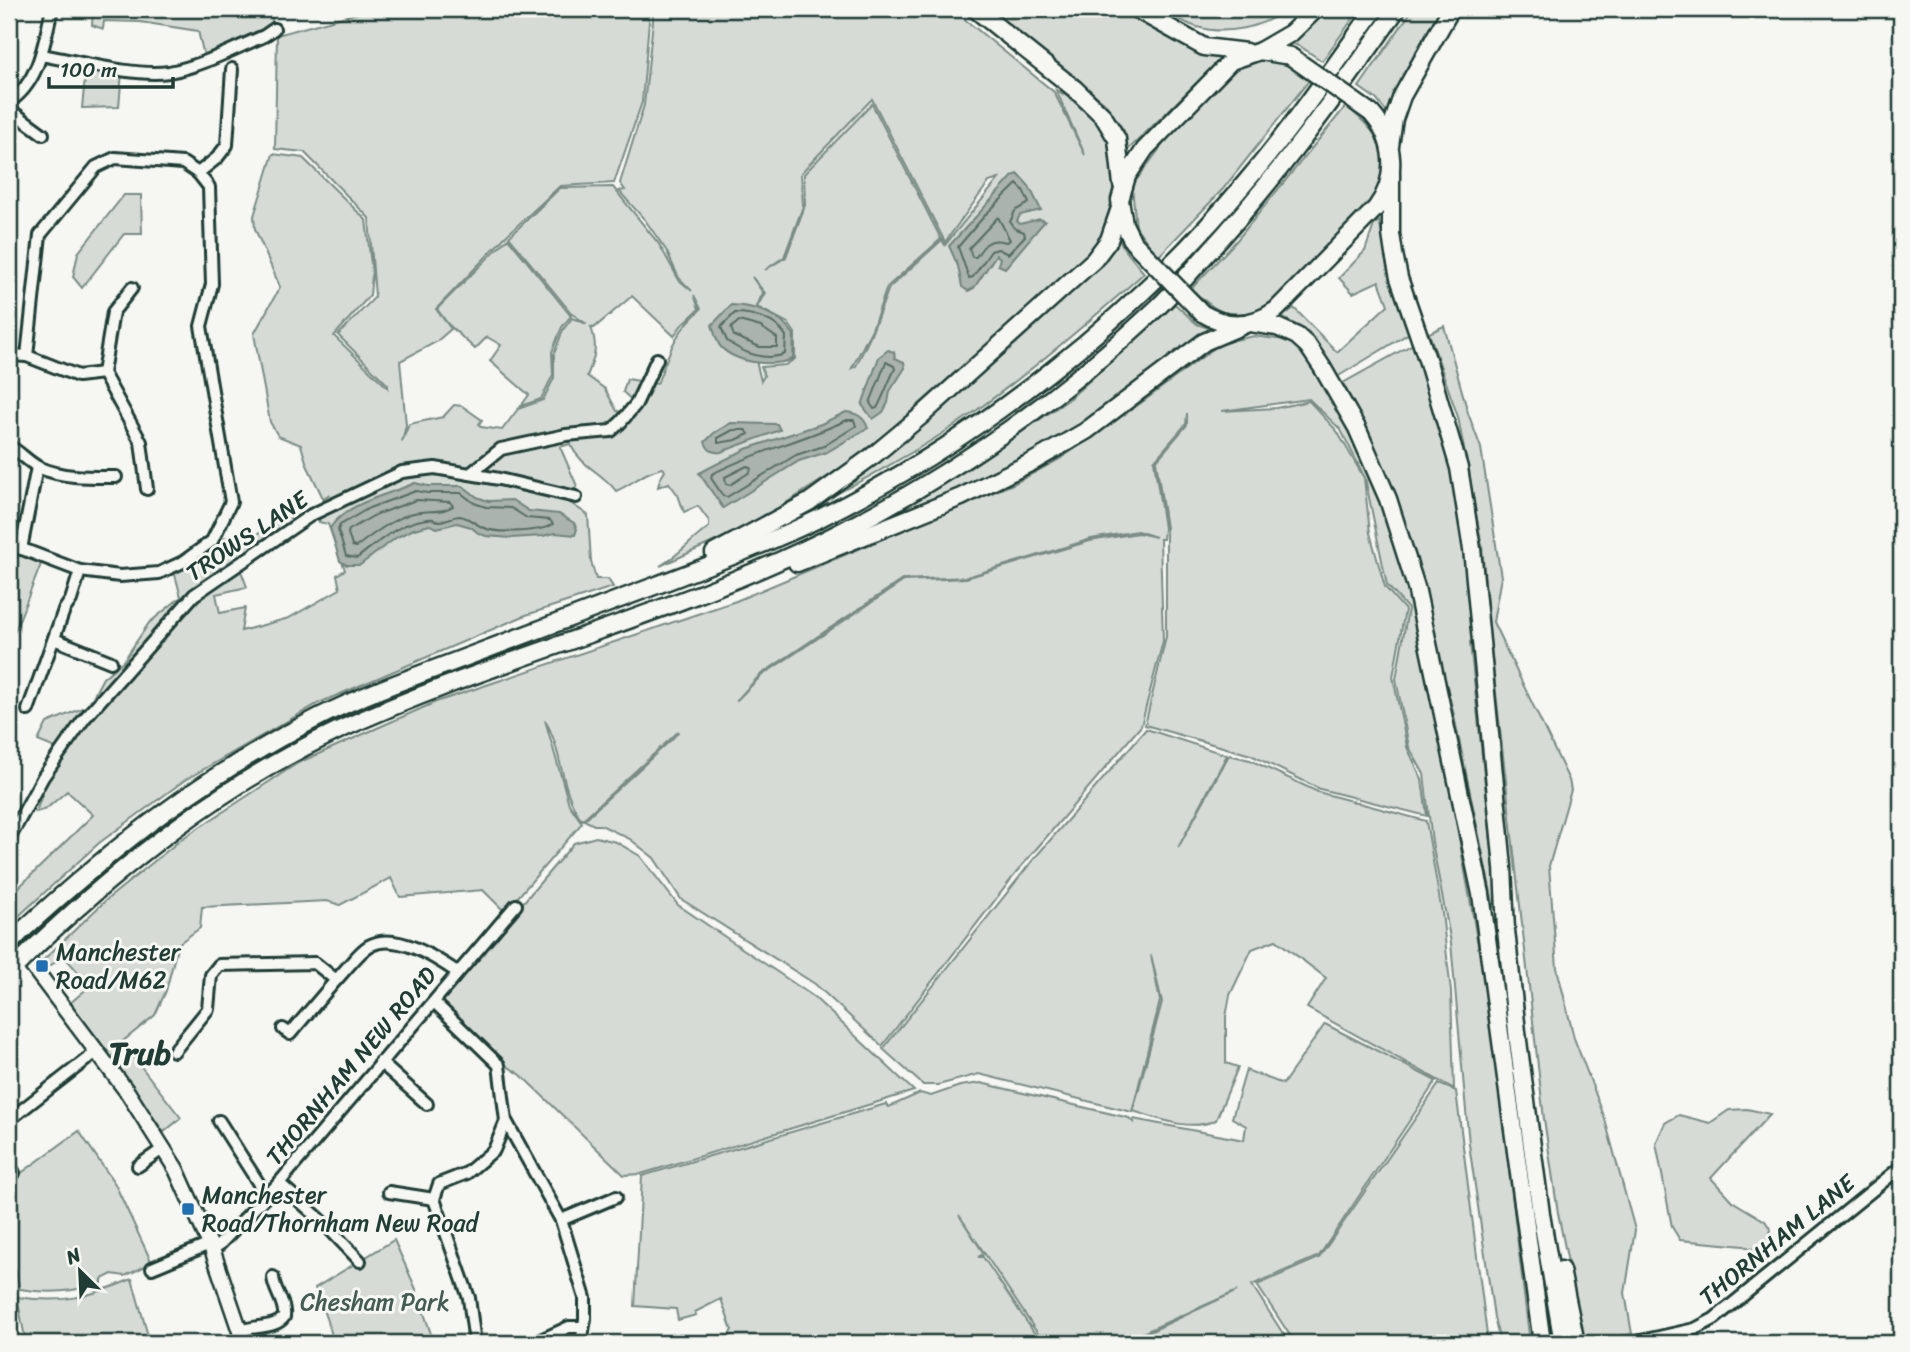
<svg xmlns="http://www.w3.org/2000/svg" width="1910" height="1352" viewBox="0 0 1910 1352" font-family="Sriracha,sans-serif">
<rect width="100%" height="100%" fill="#f6f6f2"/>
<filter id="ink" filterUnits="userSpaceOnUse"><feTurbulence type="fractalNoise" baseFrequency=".0143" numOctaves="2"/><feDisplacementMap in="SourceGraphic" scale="14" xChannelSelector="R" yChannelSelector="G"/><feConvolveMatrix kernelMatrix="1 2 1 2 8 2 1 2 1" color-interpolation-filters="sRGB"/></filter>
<g filter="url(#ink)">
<g fill="#d6dbd6" stroke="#7a8c85" stroke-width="2" fill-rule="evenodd">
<path d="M93,9h179v16l-15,10 -53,21 -6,-25 -58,-9 -36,-1 -1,8 -11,-4z"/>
<path d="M372,9h276l1,12 -7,81 -28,81 -54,3 -55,51 -69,72 15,20 -15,13 -36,19 6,64 -4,17 7,-18 34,-7 11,-12 8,1 20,14 -3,4 2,3 21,3 16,-21 25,-9 11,-22v-24l9,-24 9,-12 15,6 -15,-10 -63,-77 51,-49 53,-1 46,57 20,36 13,11 -13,-13 -13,-28 -21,-30 -26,-29 6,-1 -5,-7 24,-78 9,-84 -1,-12h300l102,83 31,63 -29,-65c22,11 49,33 55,58 7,30 -1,67 -11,96l-211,187 -42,33 -94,60 -93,42c19,-11 31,-26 49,-39v-6l-11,-15 -14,6 -6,-17 -9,-12 -11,4 2,-8 5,-8 -2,-3c-18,3 -30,16 -47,23 -15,-20 -34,-23 -46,-47l-10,3 17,39 -11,14 22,15 3,46 5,18h12l5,8 -87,28 -207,88 -134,77 -86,63 -88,80 -2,-3v-23l84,-82 -26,-24 -21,18 -10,3 22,-63 -20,-8 9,-18 41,-17 15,-28 21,-18 25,-37 32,-26 -7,-26 46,-34 26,3 32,-18v-14l5,-4 11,21 -54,43 7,19 -31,7 4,19 25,-5 -4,23 48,-13 51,-29 -3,-14 8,-5 -17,-46 -9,-2 5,-23 6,-5 -7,4 -16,-33 -6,-20 -23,-9 -8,-14 -16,-88 26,-47 -25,-58 -1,-13 19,-62 30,4 63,62 6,54 -2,21 -36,41 54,52v-3l-50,-50 37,-38 -6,-79 -65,-66 -29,-3 2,-114zM872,99l73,143 44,-60 10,-3 -54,66 -3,-5 -53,48 -19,49 -14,29 -4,2 20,-39 15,-42 54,-48 -69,-135 -68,70 1,31 -19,52 -21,13 19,-13 19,-51 -2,-33zM752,277l13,16 -8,14 31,16 7,10v26l-10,6 -24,2 3,9 -3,5 -4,-16 -1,-59 7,-13zM694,295l7,14c-29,27 -30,40 -44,75l-30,-5 -4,13 14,13 -5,8 -15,-2 -12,-22 -18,-13c8,-19 11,-29 4,-49l3,1 38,-32 42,40 7,-10 18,-17z"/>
<path d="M985,9h135l53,30 50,18 -96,94 -3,-20 -20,-29z"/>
<path d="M1162,9h125c-24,18 -60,27 -90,18 -12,-3 -24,-12 -35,-18z"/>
<path d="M1323,9h37l-38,52 -21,-14 -15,-6z"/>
<path d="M1413,9h32l-55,107 -14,-17 -17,-12z"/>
<path d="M1269,58l29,9 13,11 -88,111 -65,68 -22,-30 -4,-41 38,-51 68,-70z"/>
<path d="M86,68l36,4 -3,35 -37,1z"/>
<path d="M1346,106c24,20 43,37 37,72 -1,5 -5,15 -8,20 -11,18 -107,114 -124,116 -27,5 -41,-8 -60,-25l46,-49z"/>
<path d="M124,195h17l1,39h-18l-42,54 -9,-11 5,-24z"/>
<path d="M1379,221l9,38 23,73 -74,45 -28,-45 -27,-15 12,-9 43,44 51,-47 -9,-24 -26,12 -14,-15 26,-27 9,-26z"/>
<path d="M508,238l63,78 -9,11 -10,25 1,23 -12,24 -20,7 8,-11 -39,-34 11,-16 -14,-8 -12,12 -27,-25 -11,-15z"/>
<path d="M1118,238l7,12 19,23c-55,49 -111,97 -171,140 -58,41 -123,74 -186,107l55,-33 49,-36 173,-156 40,-31z"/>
<path d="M1175,304l22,20 17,6 -122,91 -82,48 -164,70 124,-71 98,-68z"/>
<path d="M1444,326l24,87 13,35 20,129 -8,45 76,158 2,10 -22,76 8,102 17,70 30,78 31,114 -10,63 7,41 -48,8 -26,-129 -14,-94 -55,-488 -7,-85 -24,-129 -29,-84z"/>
<path d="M1254,336l38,5c105,135 132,306 162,469 10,57 21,114 30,172 18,120 31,241 46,361h-30l-6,-26 -25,-173 -18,-201 -19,-101 -8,-68 -15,-27 -13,-68 12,-70 -21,-24 -22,-107 -24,-48 -32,-31 -87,12 54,-3 33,-7 28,30 27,47 6,55 15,54 20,23 -12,67 14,70 15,32 5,37 -107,-27 -69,-34 -106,-30 21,-88v-109l-10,-67 31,-36v-12l-1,11 -32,37 10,67 -1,11h-3l3,102 -22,85 -121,142 -138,178 -67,-62 -134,-85 -27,-41 -24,-19 -29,-14h-7l-10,-5 88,-81 7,-8 -97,89c-22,-28 -19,-69 -37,-100l24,84 13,19 -77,89 -22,-22 -83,7 -9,-19 -51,27 -13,-4 -125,6 -2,21 -22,16 -12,47 -11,24 -33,27 59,76 -17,14 -96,-127 22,-19 -26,-30 -20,14 -5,-6 66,-63 78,-63 115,-75 138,-61 300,-101 279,-118 45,-24 81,-56 80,-60zM1137,531l19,6 -18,-4 -48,8 -124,37 -62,3 -143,95 -25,25 24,-26 142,-95 65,-3 124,-38z"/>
<path d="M1415,343l30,94 18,91 13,111 -6,3 28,265h-4l-41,-196 -44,-176 -26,-70 -40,-82z"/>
<path d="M9,550l32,14 -32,82z"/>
<path d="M1146,729l81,26 -49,93 51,-93 21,5 68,32 108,29 16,92 9,79 3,97 -147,-81 19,-30 -50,-38 -24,9 -22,46 -4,22v46l12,4 -22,53c-25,12 -57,-1 -83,-9l29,-109 -11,-47 9,46 -28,111 -153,-38 -41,11h-15l-40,-36 150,-189z"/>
<path d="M596,837l20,5 24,14 38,49 136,92 100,94 -273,83 -17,1 -103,-100 -17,-11 -65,-63 135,-158z"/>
<path d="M1325,1024l111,57 -117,175 -67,29 37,58h-163l111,-52 -117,52h-76l-85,-128 25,39 -6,3h5l58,86h-309l-2,-10 2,-3 -11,-31 -26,13 1,3 -18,5 -2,-11 -41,-3 7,-130 244,-72 3,3 31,-14 11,3 29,-10 21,-3 148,35 4,4v-3l111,21 2,-14 -14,-8 14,-48 37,14z"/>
<path d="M1439,1084l17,7 32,252h-193l-38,-58 62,-27z"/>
<path d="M1747,1109l23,5 -59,64 21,23 33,20 6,9 -3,9 -13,11 -11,-4 -64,-6 -8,-13 -16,-84 9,-20 14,-8 31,8 19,-13z"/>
<path d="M79,1131l36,53 37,79 -27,13 -13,-2 -10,5v4c-29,9 -53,11 -82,6l-11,-46v-61z"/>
<path d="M394,1240l22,49 18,54h-102l-1,-11 -16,-44z"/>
<path d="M132,1279l18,64h-124l-9,-46c47,7 72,0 115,-18z"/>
</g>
<g fill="#aab3ae" stroke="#72847d" stroke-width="2">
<path d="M1018,174l11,12 12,24 -21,5 -3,6 3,3 20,-5 5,2 -40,47 -7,-3 2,-7 -4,-3 -22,33 -6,3 -6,-4 -4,-21 -9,-20 64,-70z"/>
<path d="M731,305c24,1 50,9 63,30l-1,24c-20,8 -57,5 -73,-13 -4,-6 -6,-15 -8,-21z"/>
<path d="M888,350l6,2 1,6 9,4 1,6 -15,23 -2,12 -5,9 -10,7 -11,-14 17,-48z"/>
<path d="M846,412c11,1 18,5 22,16l-41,24 -28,9 -76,47 -24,-35 47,-24 75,-25z"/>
<path d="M731,423l46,1 3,6 -59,22c-9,1 -13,-2 -16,-10l9,-9z"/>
<path d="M415,483l13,3h35l14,11 11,4 24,-1 17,11 30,3 15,9 3,6 -2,6 -20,-2 -12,3 -32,2 -25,-2 -8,-3 -7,-6 -14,-4 -20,5 -7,-3 -16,4 -17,8 -37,28h-13l-7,-4 -10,-33c17,-26 58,-33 85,-45z"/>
</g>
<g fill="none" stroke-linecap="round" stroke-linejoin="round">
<g stroke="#576c65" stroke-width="2">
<path d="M1017,184l6,6 6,13 -14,8 -5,11 4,6 10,4 1,4 -17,18 -10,-5 -7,2 -18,26 -4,1 -11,-31 28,-33z"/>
<path d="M998,217l12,23 -4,2c-16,-5 -22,2 -30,15h-4l-3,-9z"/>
<path d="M735,313c18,0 42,7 51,23l-1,18c-19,8 -42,-1 -58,-13l-6,-14z"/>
<path d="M739,321l22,6 16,11v9h-17l-26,-11 -3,-8z"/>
<path d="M886,362l8,4 1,3c-7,13 -11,27 -18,39l-3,1 -4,-6z"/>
<path d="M847,420h7l2,6 -32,20 -28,9 -69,42 -4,-1 -12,-18 1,-4c44,-23 91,-33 135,-54z"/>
<path d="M733,430h13l3,4 -13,6 -18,3v-5z"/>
<path d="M747,466l4,2 -1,4 -20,13 -4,-1 -1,-7z"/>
<path d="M416,491l12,2h33l13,10 12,4 25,1 16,10 23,2 3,4c-11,8 -56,10 -69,4 -9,-4 -14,-10 -24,-12 -7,0 -14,5 -21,5 -11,-1 0,-3 -11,-2 -27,2 -50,23 -71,39l-11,-2 -8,-26 2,-5 29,-17z"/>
<path d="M416,500l34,2 3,4c-10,8 -28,3 -43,8 -20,7 -37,20 -54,33l-4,-1 -4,-13 1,-3 24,-14z"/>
</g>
<defs>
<g id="minor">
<path d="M41,55c37,6 92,22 128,17 33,-6 64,-23 95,-36l10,-7"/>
<path d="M10,101l3,11 30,22"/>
<path d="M9,102c31,-20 35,-60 43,-93"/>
<path d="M198,173l19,-15 10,-13 5,-76"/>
<path d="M132,288l-19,24 -10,61 38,69 6,47"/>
<path d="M9,355l18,1 51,20 25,-3"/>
<path d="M9,446c11,6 20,17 31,22 23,10 51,9 76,9"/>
<path d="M470,474l31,-25 65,-14 45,-4 10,-9 15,-18 21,-45"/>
<path d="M9,544l71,27 40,5 39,-3 24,-11 29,-21 19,-39 -30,-176 11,-42 -3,-97 -11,-14 -15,-10 -68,-5 -19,9 -56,68 -13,121"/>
<path d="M21,549l16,-82"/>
<path d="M54,639l57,23"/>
<path d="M28,710l36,-100 7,-10 9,-29"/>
<path d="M9,839l34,-62 41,-58 110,-124 117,-80 91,-43 33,-4 64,11 77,18"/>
<path d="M434,1002l65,63 7,56 55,99 24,78v21l-4,24"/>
<path d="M283,1029l7,5 46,-54"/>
<path d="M174,1051l34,-42 3,-34 8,-10 96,-2 21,17c9,-9 25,-31 35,-35 26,-13 65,13 86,27"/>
<path d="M380,1062l47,42"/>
<path d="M9,1120l87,-68"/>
<path d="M219,1121l47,74"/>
<path d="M9,1164l5,9"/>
<path d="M138,1166l26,-18"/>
<path d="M279,1183l41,36 40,42"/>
<path d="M389,1192l45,7"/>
<path d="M561,1220l55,-23"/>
<path d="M212,1249l7,-4 60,-62 237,-278"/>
<path d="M152,1268l58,-24"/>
<path d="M240,1331c15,-6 35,-2 44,-14 2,-15 -10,-25 -11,-40"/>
<path d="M475,1343l-6,-45 -35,-99 5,-15 28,-11 27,-23 12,-29"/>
<path d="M534,1343l35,-16h14"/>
<path d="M1632,1343l63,-14 19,-10 187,-152"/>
</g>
<path id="major" d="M9,935l119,158 48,76 36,80 32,94"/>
<g id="highway">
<path d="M975,9l100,80 28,27 14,23 5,46"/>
<path d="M1136,9l68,38 42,5"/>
<path d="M1260,51l31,-18 25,-24"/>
<path d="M1390,146l4,-27 8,-23 49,-87"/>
<path d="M1391,174v60l3,20 5,24 28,81 32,109 13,81 31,318 3,63 12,111 23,173 22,129"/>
<path d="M1133,242l-9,-18 -4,-24 7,-24 18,-27 86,-88 29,-10 30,5"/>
<path d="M1202,313c25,15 51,13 74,-3l100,-102c22,-29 20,-68 -5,-95"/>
<path d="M1250,323l27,4 20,9 11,10 14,21 35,61 31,71 28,88 65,307 61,449"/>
<path d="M714,553l95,-51 65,-47 47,-39 173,-156 15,-20 11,-32"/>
<path d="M797,563l164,-66 73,-36 52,-30 118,-89 42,-18"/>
<path d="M23,930c95,-87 183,-156 298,-214 48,-24 98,-41 148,-60 63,-24 125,-47 188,-71 55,-21 110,-41 163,-67 159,-79 311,-198 425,-335 47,-55 88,-115 130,-174"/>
<path d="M35,947c91,-86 189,-163 302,-216 165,-76 343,-117 505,-200 115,-59 223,-136 317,-225 16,-16 31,-33 46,-50 71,-77 132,-161 192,-247"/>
<path d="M1561,1270l15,73"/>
</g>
</defs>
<use href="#minor" stroke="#1f3d34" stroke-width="16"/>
<use href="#major" stroke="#1f3d34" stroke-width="19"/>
<use href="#highway" stroke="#1f3d34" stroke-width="21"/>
<use href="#minor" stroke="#f6f6f2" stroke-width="10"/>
<use href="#major" stroke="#f6f6f2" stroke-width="14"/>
<use href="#highway" stroke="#f6f6f2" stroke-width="16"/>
<defs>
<g id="highway-bridge">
<path d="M1290,56l81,57"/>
<path d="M1133,242l69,71"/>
<path d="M9,944l14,-14"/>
<path d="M18,964l17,-17"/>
</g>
</defs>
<use href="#highway-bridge" stroke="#1f3d34" stroke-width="21" stroke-linecap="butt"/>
<use href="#highway-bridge" stroke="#f6f6f2" stroke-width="16"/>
</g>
</g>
<g fill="#1f6fb2" stroke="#f6f6f2" stroke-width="2.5">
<rect x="35" y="959" width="14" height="14" rx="3.5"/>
<rect x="181" y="1202" width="14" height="14" rx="3.5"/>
</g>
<g text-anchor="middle" stroke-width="6" stroke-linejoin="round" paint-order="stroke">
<g font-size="24" fill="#1f3d34" stroke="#f6f6f2">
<text transform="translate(247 536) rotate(-34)" y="8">TROWS LANE</text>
<text transform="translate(351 1066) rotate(-50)" y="8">THORNHAM NEW ROAD</text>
<text transform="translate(1777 1240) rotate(-39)" y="8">THORNHAM LANE</text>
</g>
<g font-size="24" fill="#1f3d34" stroke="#f6f6f2" text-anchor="start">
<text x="56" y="960">Manchester<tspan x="56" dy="28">Road/M62</tspan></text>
<text x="202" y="1203">Manchester<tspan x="202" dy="28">Road/Thornham New Road</tspan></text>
</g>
<g font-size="24" fill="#445d54" stroke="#f6f6f2">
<text x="375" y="1310">Chesham Park</text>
</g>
<g font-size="32" font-weight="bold" fill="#1f3d34" stroke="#f6f6f2">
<text x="140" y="1064">Trub</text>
</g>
</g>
<rect width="1910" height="1352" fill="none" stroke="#f6f6f2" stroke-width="35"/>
<rect x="18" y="18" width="1875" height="1317" fill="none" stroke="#1f3d34" stroke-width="2.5" filter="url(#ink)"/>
<g transform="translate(80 1271) rotate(336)" stroke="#f6f6f2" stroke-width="5" paint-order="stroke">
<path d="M0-5L12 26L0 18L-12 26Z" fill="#1f3d34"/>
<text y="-10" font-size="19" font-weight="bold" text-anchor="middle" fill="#1f3d34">N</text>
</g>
<path d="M49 77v10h124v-10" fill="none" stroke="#1f3d34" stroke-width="3.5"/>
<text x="60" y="77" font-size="21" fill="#1f3d34" stroke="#f6f6f2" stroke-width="5" paint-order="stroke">100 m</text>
</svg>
